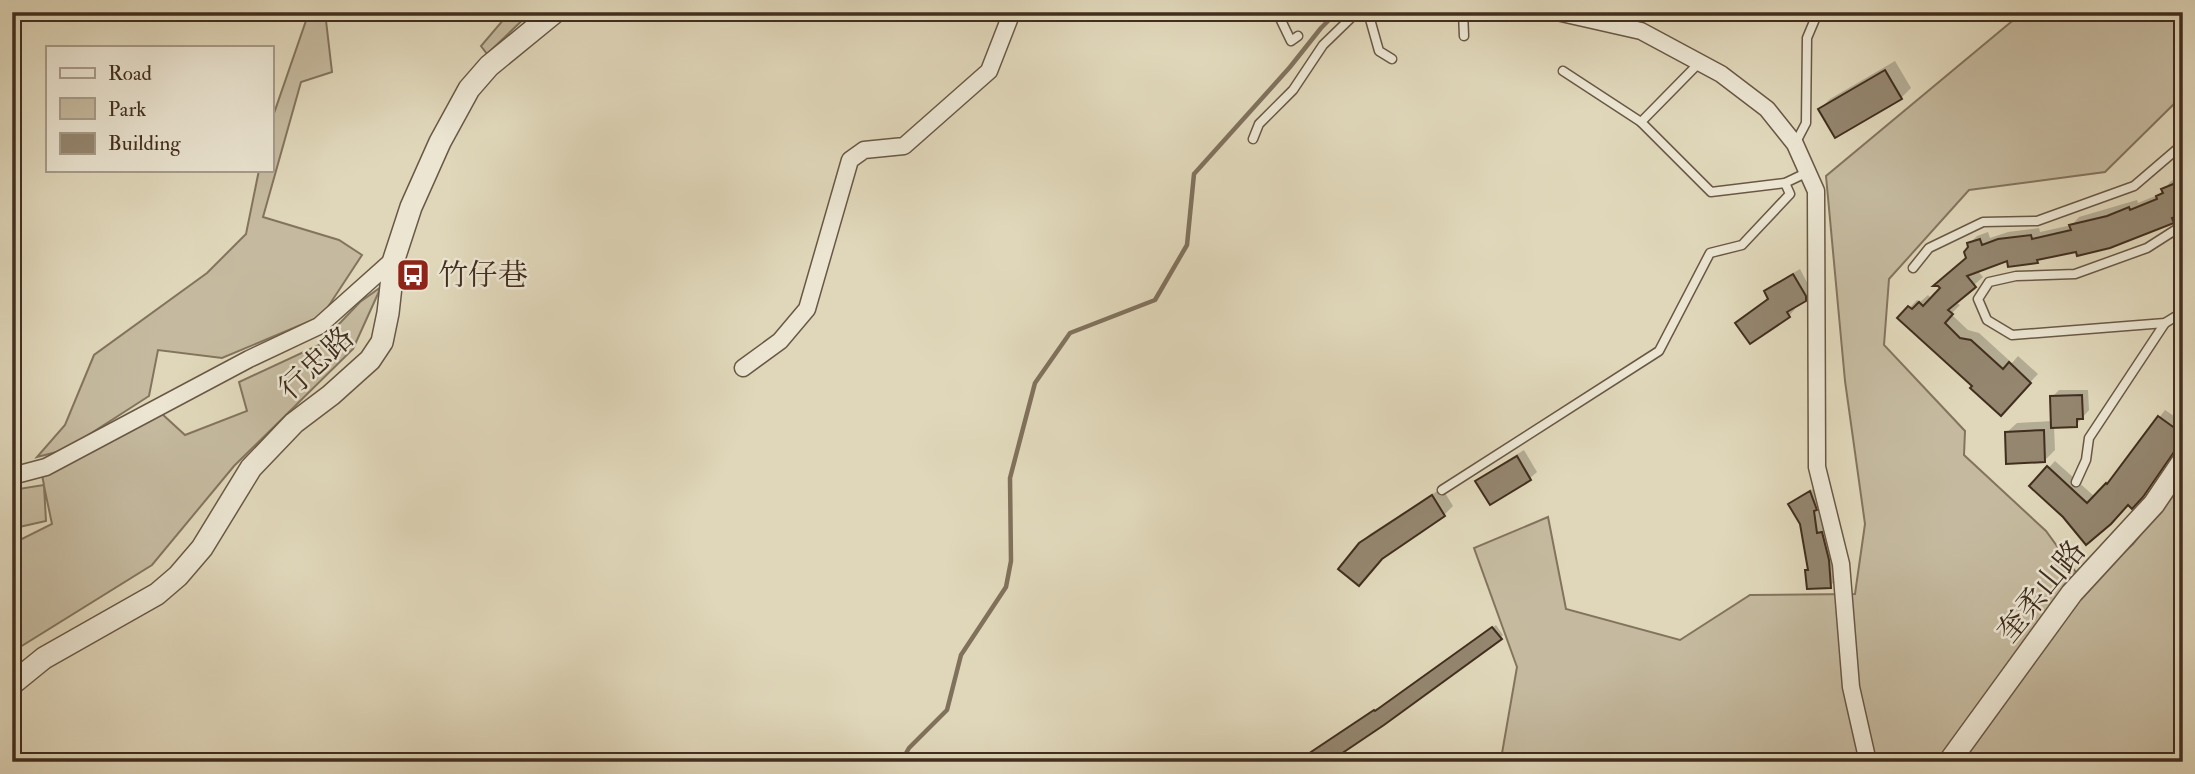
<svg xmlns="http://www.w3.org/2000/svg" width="2195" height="774" viewBox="0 0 2195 774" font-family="'IM FELL Double Pica','Noto Serif TC',serif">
<rect width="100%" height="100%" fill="#e0d7ba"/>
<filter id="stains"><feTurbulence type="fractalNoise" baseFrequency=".00286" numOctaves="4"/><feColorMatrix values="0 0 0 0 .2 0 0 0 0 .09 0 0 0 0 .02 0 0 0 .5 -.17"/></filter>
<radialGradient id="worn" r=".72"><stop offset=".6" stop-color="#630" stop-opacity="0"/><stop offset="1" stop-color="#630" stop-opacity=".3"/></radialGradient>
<g fill="#c5ba9f" stroke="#83745e" stroke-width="2">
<path d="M309,12h16l7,60 -31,10 -38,135 76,23 23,15 -40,61 -100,42 -64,-8 -9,46 -84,54 -28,7 28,-32 29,-70 113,-82 39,-39 13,-64h12v-48z"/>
<path d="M510,12h21l-44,42 -6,-8z"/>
<path d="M2023,12h160v83l-78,77 -136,18 -80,89 -5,66 81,86 -1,24 82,76 40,55 47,-42 50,-65v283h-678l-4,-3 16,-92 -43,-119 74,-31 18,92 114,31 70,-45 105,-1 10,-70 -20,-143 -19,-205z"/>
<path d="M381,287l-28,62 -119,117 -82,99 -140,87v-128l8,16 32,-16 -8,-38 2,35 -27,6 -7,-21v-16l32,-5 -2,-10 119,-62 24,22 62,-24 -8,-29 80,-37 41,-43z"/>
</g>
<g fill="#0003">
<path d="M1895,61l16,27 -10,10 -81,11 10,-10z"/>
<path d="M2183,176v35l-10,10 -96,29 -36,7 -4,5 -28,-3 -32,11 6,7 -28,25 5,3 -9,9 17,16 11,3 33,30 6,-7 20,18 -37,39 -26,-27 -75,-68 17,-18 3,2 8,-7 4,4 36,-41 1,-14 8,-8 11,-4 2,6 18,-6 31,-4 1,4 32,-7 7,-8 58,-17 1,3 22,-9 11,-13z"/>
<path d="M1800,269l12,23 -18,14 1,3 -6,7 -23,-24 7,-7z"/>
<path d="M2059,390h29l1,20 -13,15 -22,1 1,24 -10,10 -39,-27 11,-10 35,-2v-24z"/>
<path d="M2165,410l18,12v17l-34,49 -21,15 -64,13 -33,-30 24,-25 40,36 18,-19z"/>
<path d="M1524,450l13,22 -7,6 -40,25 -13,-22 7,-6z"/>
<path d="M1817,486l6,41 6,-1 8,53 -7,7 -23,-15 2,-2 -8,-46 -11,-18z"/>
<path d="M1442,488l11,18 -9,9 -84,29 10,-10z"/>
<path d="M1496,625l7,10 -3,3 -199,121 76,-51 1,2z"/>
</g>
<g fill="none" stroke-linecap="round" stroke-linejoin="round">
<path stroke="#80715c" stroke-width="4.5" d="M901,762l8,-14 38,-38 14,-55 45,-68 5,-26 -1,-83 25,-95 35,-50 85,-33 32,-55 7,-71 96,-107 31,-39 16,-16"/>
</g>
<g fill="#94866f" stroke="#412e1e" stroke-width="2">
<path d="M1885,70l17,29 -67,39 -17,-29z"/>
<path d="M2183,180v34l-11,4 2,5 -64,25 -33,8 -1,-4 -39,8 1,3 -30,4 -1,-6 -40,15 9,11 -28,23 5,4 -8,9 15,15 11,2 32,29 6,-7 22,21 -30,33 -31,-28 2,-2 -75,-68 11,-12 4,3 7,-7 4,4 17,-18 -2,-2h-5l33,-28 -2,-6 4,-5 -1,-4 13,-4 2,6 16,-6 33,-4 1,4 39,-9 -2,-5 38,-9 22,-9 1,3 27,-11 -1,-3 7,-3 -2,-4z"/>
<path d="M1793,274l13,22v5l-19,11 3,5 -40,27 -15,-21 33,-24 -4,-8z"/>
<path d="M2082,395l1,24h-6v8l-26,1 -1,-32z"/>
<path d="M2158,416l25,18v5l-40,58 -11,12 -4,-4 -17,19 -25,21 -23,-28 -34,-31 18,-20 40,37 19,-20 1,1z"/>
<path d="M2044,430l1,32 -39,2 -1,-32z"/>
<path d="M1517,456l14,24 -41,25 -15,-24z"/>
<path d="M1810,491l7,19 -3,1 3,22 5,-1 7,28 2,28 -24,1 -2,-19h3l-8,-46 -12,-20z"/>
<path d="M1432,495l13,21 -63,43 -23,27 -21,-17 21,-26z"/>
<path d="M1492,627l10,12 -118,86 -55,37h-33l78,-52 1,1z"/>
</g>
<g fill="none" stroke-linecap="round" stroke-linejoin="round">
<defs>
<g id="service">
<path d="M1277,12l14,29 7,-5"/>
<path d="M1368,12l11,39 13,8"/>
<path d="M1463,12l1,24"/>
<path d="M1563,71l78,51 70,70 74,-9 23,-11"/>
<path d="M1641,122l59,-60"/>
<path d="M1253,139l6,-15 34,-34 30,-45 34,-33"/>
<path d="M1795,144l11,-21 1,-85 11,-26"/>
<path d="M2183,225l-36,23 -72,26 -59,2 -27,6 -11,17 9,21 25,15 153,-12 18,-11"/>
<path d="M1913,268l16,-20 54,-26 54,-1 97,-35 49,-42"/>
<path d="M2076,482l10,-22 3,-22 76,-115"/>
<path d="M1442,490l217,-139 51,-98 32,-8 48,-51 -5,-11"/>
</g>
<g id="minor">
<path d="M1557,12l84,19 80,43 46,35 28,35 21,47 1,276 24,97 10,123 17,75"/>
<path d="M743,368l37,-27 27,-32 43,-149 14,-10 40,-4 85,-75 23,-59"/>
<path d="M12,476l34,-9 203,-108 70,-33 75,-67"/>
</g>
<g id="tertiary">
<path d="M12,684l32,-26 113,-64 21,-18 24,-28 49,-80 43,-45 37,-28 39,-35 12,-18 6,-29 6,-54 17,-52 29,-65 29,-53 20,-23 66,-54"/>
<path d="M1949,762l123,-169 82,-89 29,-43"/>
</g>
</defs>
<use href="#service" stroke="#695845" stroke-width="11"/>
<use href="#minor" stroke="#695845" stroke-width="19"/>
<use href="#tertiary" stroke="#695845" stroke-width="24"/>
<use href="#service" stroke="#ebe5d2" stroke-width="8"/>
<use href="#minor" stroke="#ebe5d2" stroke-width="16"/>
<use href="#tertiary" stroke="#ebe5d2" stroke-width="21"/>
</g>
<defs>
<symbol id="bus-square" viewBox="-11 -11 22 22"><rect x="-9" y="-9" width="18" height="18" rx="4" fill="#8f2418" stroke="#ebe5d2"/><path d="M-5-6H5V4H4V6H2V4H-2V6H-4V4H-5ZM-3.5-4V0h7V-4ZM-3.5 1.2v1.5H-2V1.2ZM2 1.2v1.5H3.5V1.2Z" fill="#fff"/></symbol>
</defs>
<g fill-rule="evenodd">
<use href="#bus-square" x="394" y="256" width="38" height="38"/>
</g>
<g text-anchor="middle" stroke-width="5" stroke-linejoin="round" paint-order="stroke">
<g font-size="30" fill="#412e1e" stroke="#ebe5d2" text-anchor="start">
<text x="438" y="285">竹仔巷</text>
</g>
<g font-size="30" fill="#412e1e" stroke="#ebe5d2">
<text transform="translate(316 363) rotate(-43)" y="10">行忠路</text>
<text transform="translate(2041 591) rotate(-51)" y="10">奎柔山路</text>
</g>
</g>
<rect width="2195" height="774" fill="none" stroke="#e0d7ba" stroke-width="42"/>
<rect x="14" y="14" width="2167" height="746" fill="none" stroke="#412e1e" stroke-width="3.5"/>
<rect x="21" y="21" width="2153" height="732" fill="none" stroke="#412e1e" stroke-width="2"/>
<rect x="46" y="46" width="228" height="126" fill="#ebe5d2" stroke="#a79c8a" stroke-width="2"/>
<rect x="60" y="68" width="35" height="10" fill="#ebe5d2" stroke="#a79c8a" stroke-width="2"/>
<text x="108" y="80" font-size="21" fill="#412e1e">Road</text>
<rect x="60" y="98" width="35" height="21" fill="#c5ba9f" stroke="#a79c8a" stroke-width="2"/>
<text x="108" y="116" font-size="21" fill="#412e1e">Park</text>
<rect x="60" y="133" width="35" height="21" fill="#94866f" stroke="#a79c8a" stroke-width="2"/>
<text x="108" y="150" font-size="21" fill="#412e1e">Building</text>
<rect width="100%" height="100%" filter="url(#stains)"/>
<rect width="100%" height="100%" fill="url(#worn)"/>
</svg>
